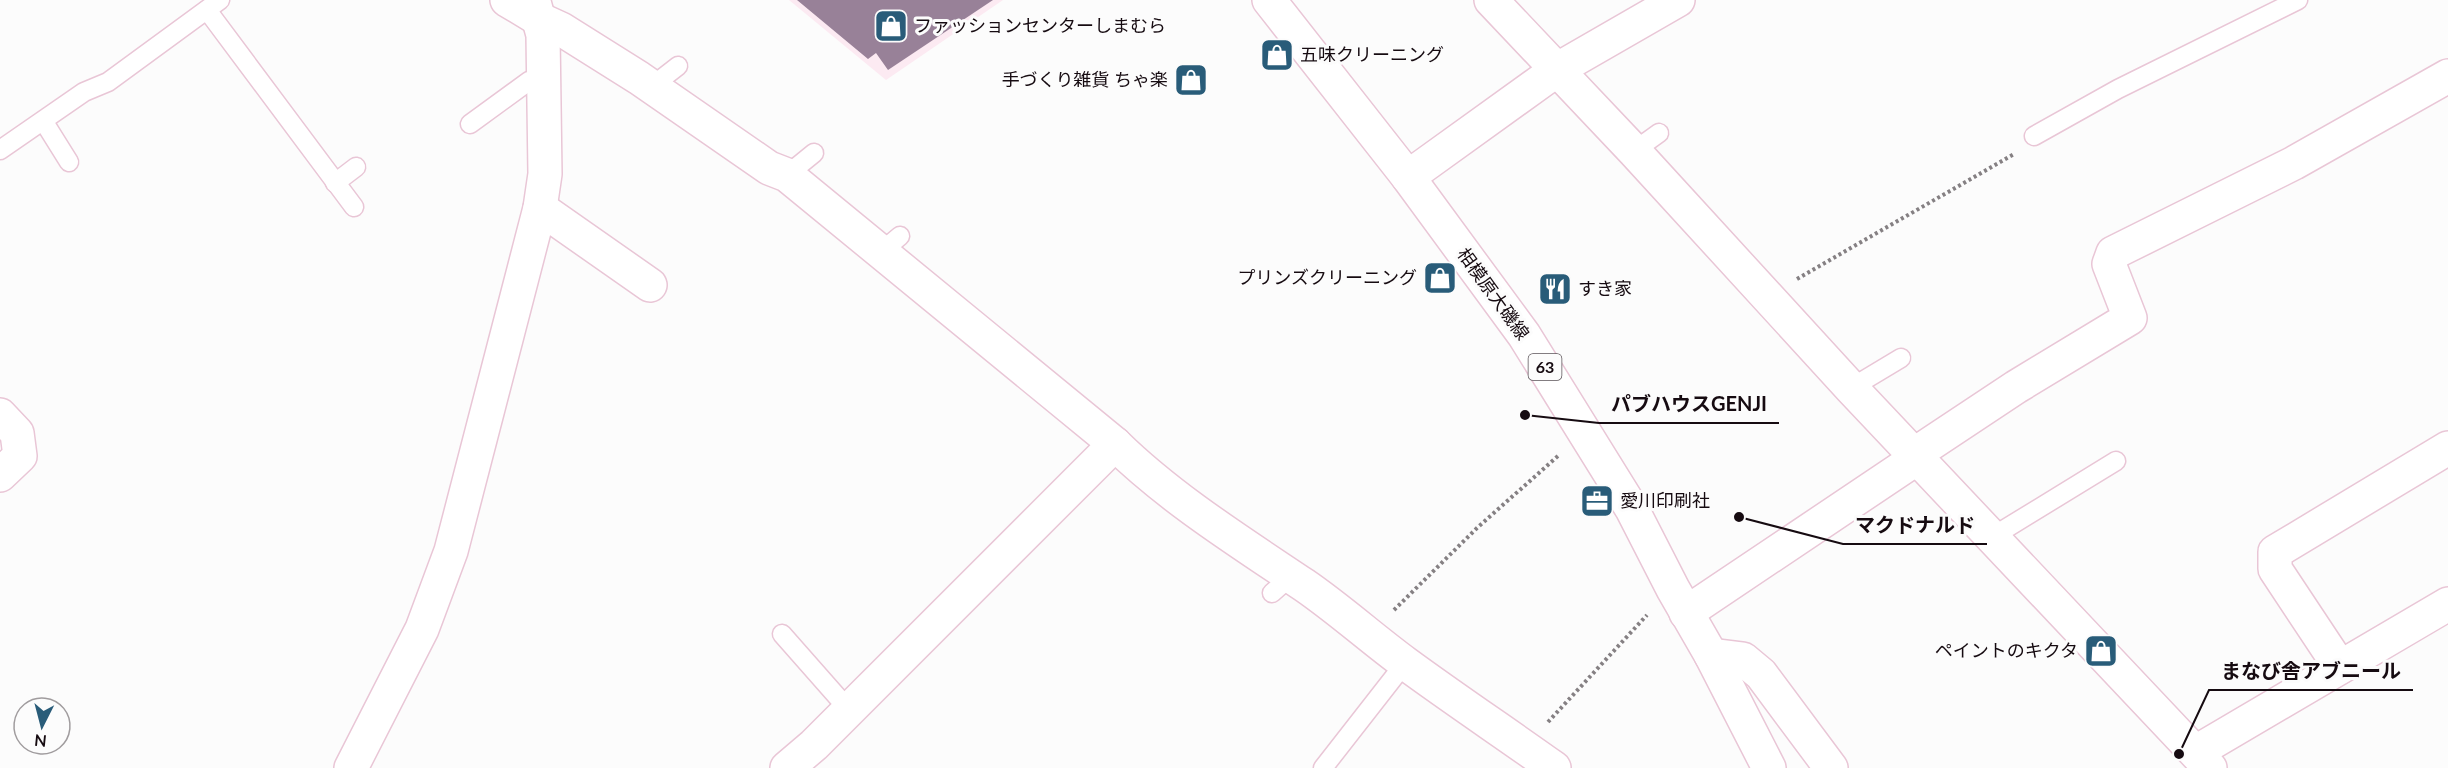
<svg xmlns="http://www.w3.org/2000/svg" width="2448" height="768" viewBox="0 0 2448 768" font-family="Lato,'Noto Sans JP',sans-serif">
<rect width="100%" height="100%" fill="#fcfcfc"/>
<path fill="#fceaf2" d="M789,0h214l-117,80z"/>
<path fill="#988198" d="M797,0h196l-105,70 -12,-17 -8,6z"/>
<g fill="none" stroke-linecap="round" stroke-linejoin="round">
<defs>
<g id="service">
<path d="M207,10l147,197"/>
<path d="M651,87l27,-21"/>
<path d="M44,122l25,40"/>
<path d="M470,124l59,-43 13,-1"/>
<path d="M2034,136l84,-47 180,-89"/>
<path d="M0,150l84,-58 24,-10 112,-82"/>
<path d="M1634,151l25,-18"/>
<path d="M787,175l27,-22"/>
<path d="M335,183l21,-16"/>
<path d="M881,252l19,-16"/>
<path d="M1851,388l50,-30"/>
<path d="M1992,537l124,-76"/>
<path d="M1272,593l18,-16"/>
<path d="M782,634l67,76"/>
<path d="M1323,768l82,-105"/>
</g>
<g id="minor">
<path d="M507,0l30,18 24,11 78,49 130,90 18,7 328,269c55,54 125,98 189,141 35,24 67,53 101,78 49,36 100,70 149,105"/>
<path d="M1408,177l150,-108 120,-69"/>
<path d="M540,208l110,77"/>
<path d="M0,415l17,18 3,23 -20,19"/>
<path d="M1686,613l228,-153 1,-6 101,-67 114,-69 -21,-54 4,-11 181,-90 154,-87"/>
<path d="M1711,655l32,4 18,15 70,94"/>
<path d="M2340,667l-65,-98v-17l173,-104"/>
<path d="M2196,752l252,-148"/>
<path d="M351,768l71,-139 29,-78 89,-343 5,-34 -2,-139 -9,-33"/>
<path d="M787,768l27,-23 301,-301"/>
</g>
<path id="tertiary" d="M1491,0l143,151 217,237 359,380"/>
<path id="primary" d="M1269,0l139,177 116,158 108,174 41,80 38,66 58,113"/>
</defs>
<use href="#service" stroke="#e9c6d6" stroke-width="21"/>
<use href="#minor" stroke="#e9c6d6" stroke-width="36"/>
<use href="#tertiary" stroke="#e9c6d6" stroke-width="36"/>
<use href="#primary" stroke="#e9c6d6" stroke-width="36"/>
<g stroke="#858083" stroke-width="4" stroke-dasharray="3 3" stroke-linecap="butt">
<path d="M1797,279l217,-125"/>
<path d="M1394,610l83,-82 82,-73"/>
<path d="M1548,722l99,-107"/>
</g>
<use href="#service" stroke="#fff" stroke-width="18"/>
<use href="#minor" stroke="#fff" stroke-width="33"/>
<use href="#tertiary" stroke="#fff" stroke-width="33"/>
<use href="#primary" stroke="#fff" stroke-width="33"/>
</g>
<defs>
<symbol id="shop-square" viewBox="-11 -11 22 22"><rect x="-9" y="-9" width="18" height="18" rx="4" fill="#295c79" stroke="#fcfcfc"/><path d="M-5-2.5h2.3a2.7 3.5 0 0 1 5.4 0H5L5.5 6h-11ZM-1.5-2.5h3a1.5 2.3 0 0 0-3 0Z" fill="#fff"/></symbol>
<symbol id="restaurant-square" viewBox="-11 -11 22 22"><rect x="-9" y="-9" width="18" height="18" rx="4" fill="#295c79" stroke="#fcfcfc"/><path d="M-5-6h1v4h1v-4h1v4h1v-4h1v5L-1.5 .5V6h-2V.5L-5-1ZM5-6V6H3V1.5H1.5Q1.5-4 5-6Z" fill="#fff"/></symbol>
<symbol id="office-square" viewBox="-11 -11 22 22"><rect x="-9" y="-9" width="18" height="18" rx="4" fill="#295c79" stroke="#fcfcfc"/><path d="M-6-3h4V-5.5h4V-3h4V5H-6ZM-1-4.5V-3h2v-1.5ZM-6 0V1H6V0Z" fill="#fff"/></symbol>
</defs>
<g fill-rule="evenodd">
<use href="#shop-square" x="872" y="7" width="38" height="38"/>
<use href="#shop-square" x="1258" y="36" width="38" height="38"/>
<use href="#shop-square" x="1172" y="61" width="38" height="38"/>
<use href="#shop-square" x="1421" y="259" width="38" height="38"/>
<use href="#restaurant-square" x="1536" y="270" width="38" height="38"/>
<use href="#office-square" x="1578" y="482" width="38" height="38"/>
<use href="#shop-square" x="2082" y="632" width="38" height="38"/>
</g>
<g text-anchor="middle" stroke-width="6" stroke-linejoin="round" paint-order="stroke">
<rect fill="#fcfcfc" stroke="#5b5358" stroke-width="1.5" x="1528.5" y="354" width="33" height="26" rx="4.5"/>
<g font-size="16" font-weight="bold" fill="#160b11">
<text x="1545" y="373">63</text>
</g>
<g font-size="18" fill="#160b11" stroke="#fcfcfc" text-anchor="start">
<text x="914" y="32">ファッションセンターしまむら</text>
<text x="1300" y="61">五味クリーニング</text>
<text x="1168" y="86" text-anchor="end">手づくり雑貨 ちゃ楽</text>
<text x="1417" y="284" text-anchor="end">プリンズクリーニング</text>
<text x="1578" y="295">すき家</text>
<text x="1620" y="507">愛川印刷社</text>
<text x="2078" y="657" text-anchor="end">ペイントのキクタ</text>
</g>
<g font-size="18" fill="#160b11" stroke="#fcfcfc">
<text transform="translate(1493 294) rotate(54)" y="6">相模原大磯線</text>
</g>
</g>
<path fill="none" stroke="#160b11" stroke-width="2" d="M1525 415L1599 423H1779M1739 517L1843 544H1987M2179 754L2209 690H2413"/>
<g fill="#160b11" stroke="#fcfcfc" stroke-width="2">
<circle cx="1525" cy="415" r="6"/>
<circle cx="1739" cy="517" r="6"/>
<circle cx="2179" cy="754" r="6"/>
</g>
<g font-size="20" text-anchor="middle" font-weight="bold" fill="#160b11" stroke="#fcfcfc" stroke-width="6" stroke-linejoin="round" paint-order="stroke">
<text x="1689" y="411">パブハウスGENJI</text>
<text x="1915" y="532">マクドナルド</text>
<text x="2311" y="678">まなび舎アブニール</text>
</g>
<g transform="translate(42 726) rotate(186)"><circle r="28" fill="#fcfcfc" stroke="#a09c9e" stroke-width="1.5"/>
<path d="M0-4.5L10 22L0 15L-10 22Z" fill="#295c79"/>
<text y="-9" font-size="16" font-weight="bold" text-anchor="middle" fill="#160b11">N</text>
</g>
</svg>
